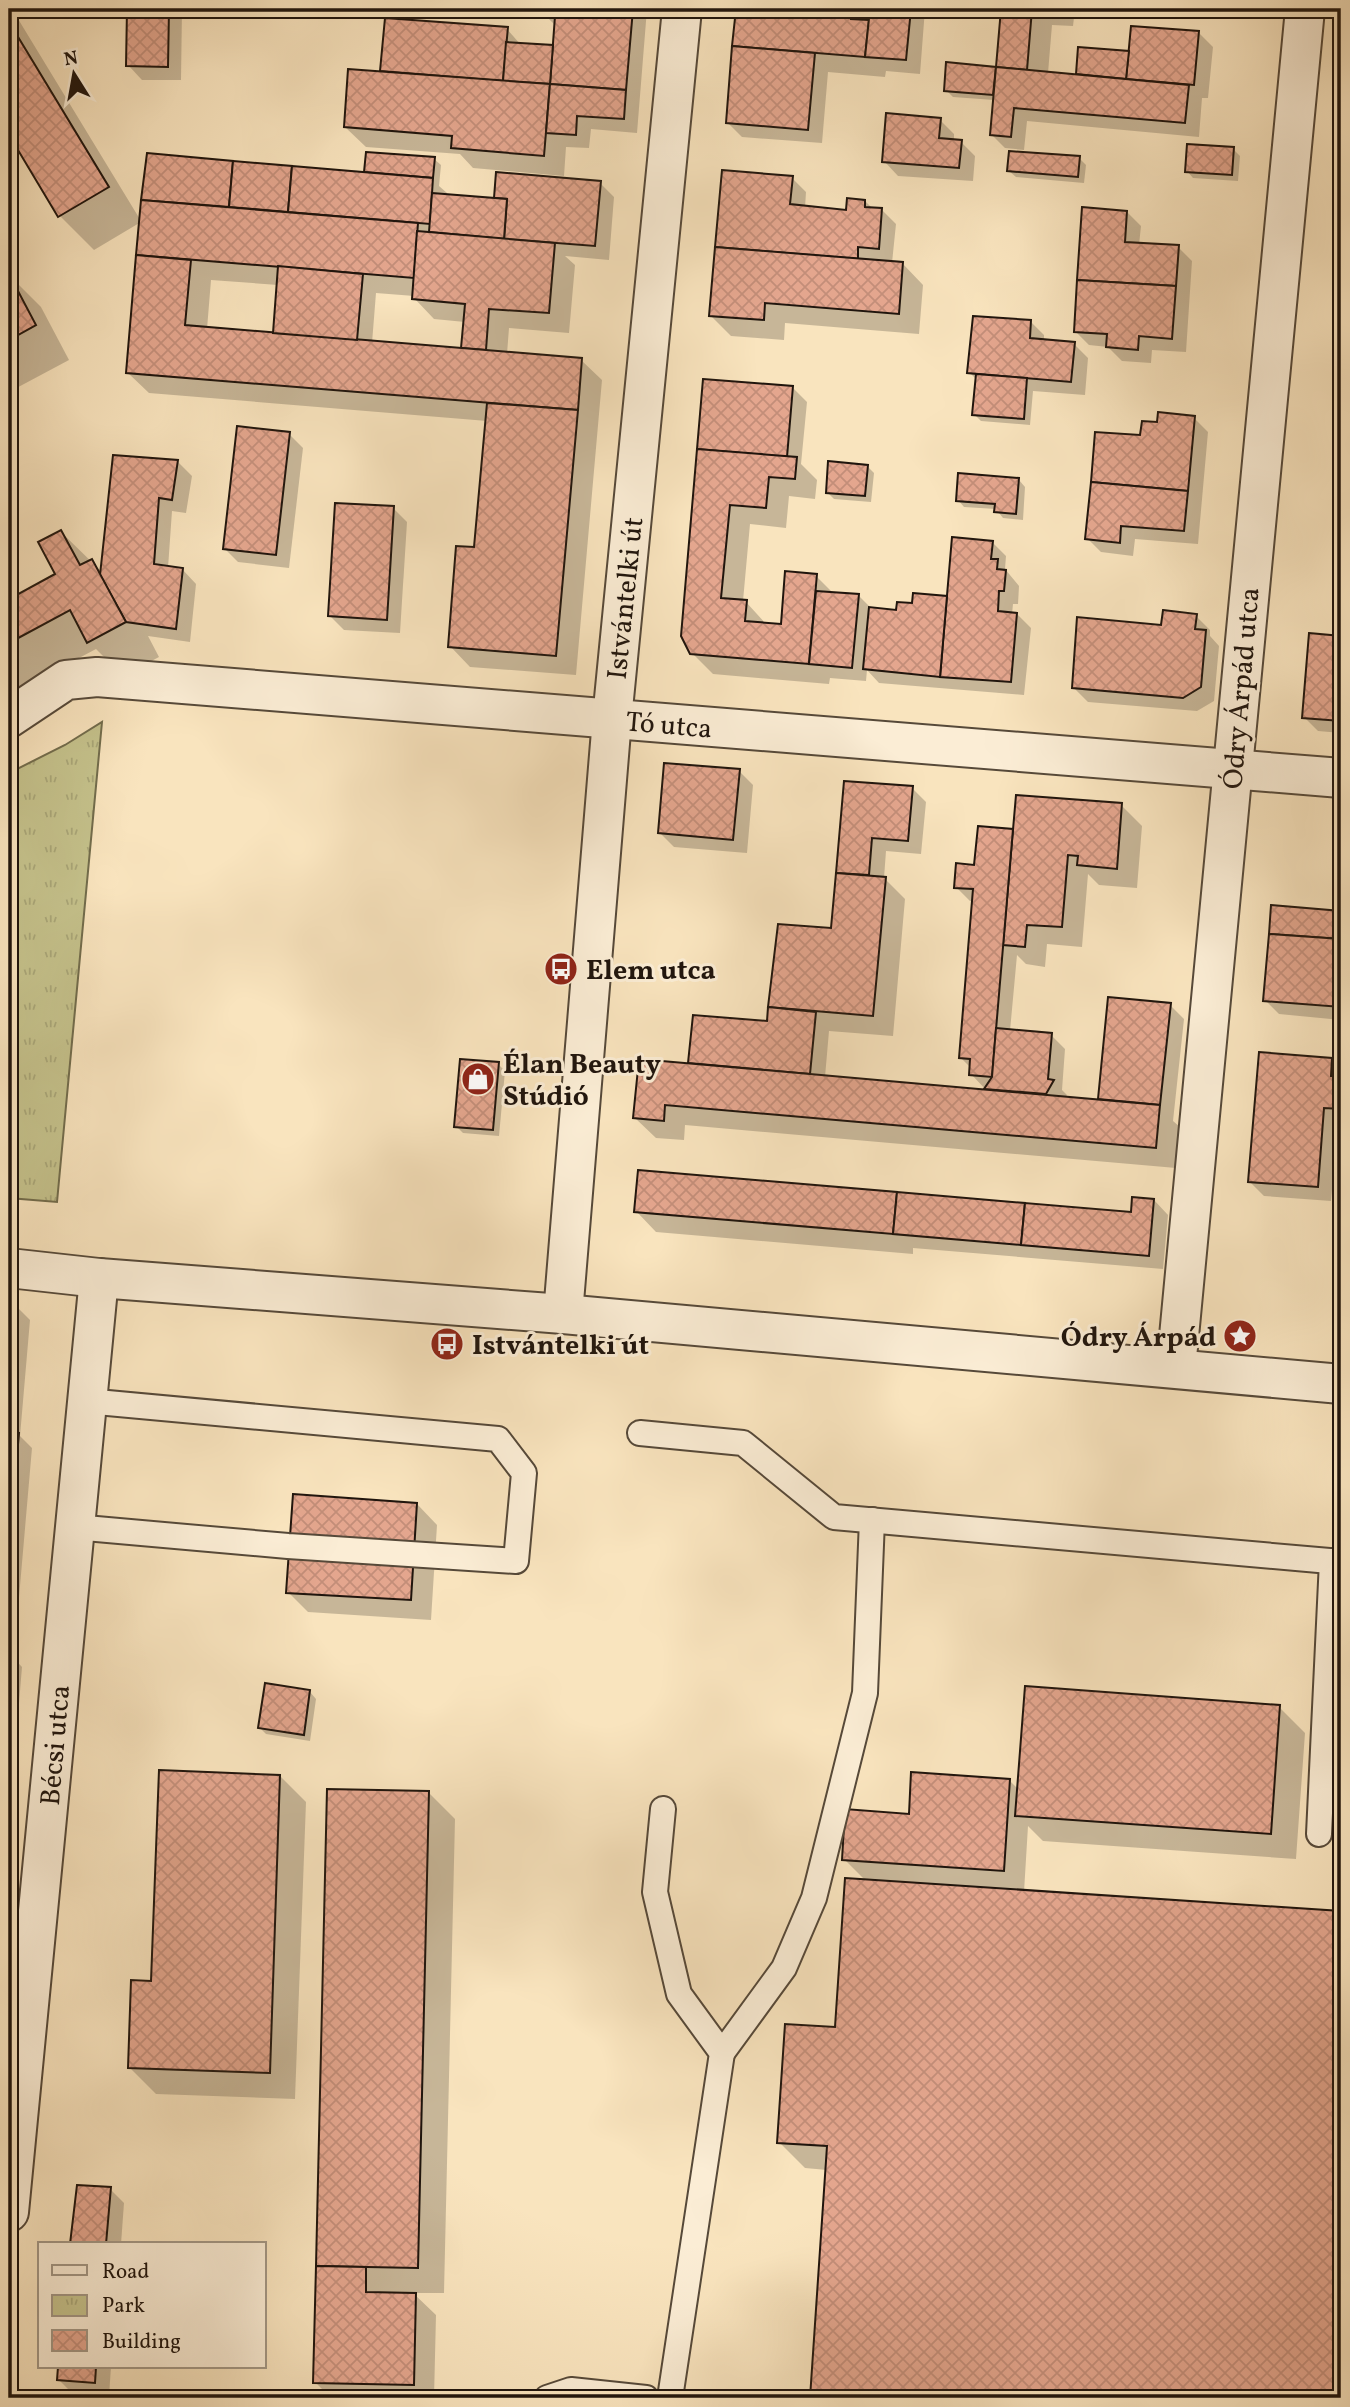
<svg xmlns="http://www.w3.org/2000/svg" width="1350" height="2407" viewBox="0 0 1350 2407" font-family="Vollkorn,serif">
<defs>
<pattern id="park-tufts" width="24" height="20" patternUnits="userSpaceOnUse" patternTransform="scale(1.75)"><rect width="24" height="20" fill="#c5c28c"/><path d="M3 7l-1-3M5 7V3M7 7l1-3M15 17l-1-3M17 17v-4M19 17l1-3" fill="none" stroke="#a9a678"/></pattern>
<pattern id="building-cross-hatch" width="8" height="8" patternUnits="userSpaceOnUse" patternTransform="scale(1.75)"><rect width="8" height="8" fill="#e4a68e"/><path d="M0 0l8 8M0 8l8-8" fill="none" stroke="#c38e79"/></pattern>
</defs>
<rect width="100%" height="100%" fill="#f9e4be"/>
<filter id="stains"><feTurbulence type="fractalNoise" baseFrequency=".00286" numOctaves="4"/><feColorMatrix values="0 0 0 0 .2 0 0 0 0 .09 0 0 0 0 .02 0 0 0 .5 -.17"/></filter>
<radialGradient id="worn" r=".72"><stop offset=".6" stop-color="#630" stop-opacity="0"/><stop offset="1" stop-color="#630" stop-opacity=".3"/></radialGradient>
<path fill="url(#park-tufts)" stroke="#726c4c" stroke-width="2" d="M102,722l-45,480 -48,-4v-425l56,-28z"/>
<g fill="#0003" fill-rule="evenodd">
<path d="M9,9h3l129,212 4,-19 -2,-2 222,-27 2,-19 67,5 7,6 -2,21 8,7 -1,3 49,4 105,-17 14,14 -5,63 -44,-4 10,9 -6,68 -60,-5 -2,26 74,6 21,20 -26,295 -106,-8 -20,-21 26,-97 11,-128 -338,-28 -21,-20 13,-151 -47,28 -34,-34 -51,-85zM211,280l67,5 -4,49 -67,-5zM376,293l38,3v2l20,21 31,3 -3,28 -90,-7z"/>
<path d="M129,9h53l-1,71h-39l-14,-15z"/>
<path d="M545,9h102l-10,124 -46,-4 -2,19 -23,-1 -2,29 -91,-8 -13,-14 -94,-7 -21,-20 40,-54 -3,-3 125,-41 14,16 34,4 1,-23 -11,-11z"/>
<path d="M737,9h117l16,13 1,-13h54l-5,65 -34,-3 -1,6 -57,-5 -6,71 -80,-6 -14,-14z"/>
<path d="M1003,9h72l-2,17 -21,-1 -4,48 33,3 -3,-3 52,-20 69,-20 14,14 -5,51h-6l-3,39 -172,-16 -3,29 -19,-2 -14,-14 3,-34 -41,-3 -7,-7 2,-26 49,5z"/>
<path d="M1139,9h36l-1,10 -27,-2z"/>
<path d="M940,120l14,14v7l7,1 14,14 -2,25 -75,-5 -14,-15z"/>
<path d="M1233,149l7,7 -2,25 -45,-3 -6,-7z"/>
<path d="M1079,158l7,7 -2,18 -68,-6 -7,-6z"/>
<path d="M792,178l14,14 -1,16 43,4 17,-11 8,8 9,1 14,14 -4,39 11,1 20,21 -4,49 -134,-11 -1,17 -53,-4 -21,-21z"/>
<path d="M1127,212l14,14 -2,19 39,2 14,14 -6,91 -34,-2 -1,13 -29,-2 -14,-14 -19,-2 -14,-14z"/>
<path d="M9,275l32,32 28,53 -60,32z"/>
<path d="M1030,321l14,14v6l30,3 14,14 -3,37 -52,-4 -3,34 -49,-4 -7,-7 3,-34 -8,-8z"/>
<path d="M705,380l88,8 14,14 -6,62 16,16 -2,19 -26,-3 -3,32 -36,-4 -7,77 3,1 20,22 16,1 34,-49 18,18 24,1 14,14 26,3 15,-7 36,-7 43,-56 14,14 -1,13 14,17 -1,18h-5l-1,10h5l14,14 -7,67 -145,-12 -12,-13 -1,11 -36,-3 -1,6 -116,-10 -21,-21z"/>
<path d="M1194,418l14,14 -10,112 -63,-5 -2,17 -32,-4 -14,-14 55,-101 17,-14z"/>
<path d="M289,434l14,14 -14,120 -51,-6 -14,-14z"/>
<path d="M178,462l14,14 -6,37 -14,-2 -4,57 14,1 14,15 -6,58 -42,-6 11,21 -36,19 -27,-27 -87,46v-94l48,-26 4,-43 41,40z"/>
<path d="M867,466l7,7 -3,29 -37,-3 -6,-6z"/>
<path d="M1019,480l6,7 -2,33 -20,-2 -7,-9 -32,-2 -6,-7z"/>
<path d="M393,508l14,14 -7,111 -56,-3 -14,-14z"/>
<path d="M1196,616l14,14v6l9,10 -5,55 -17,10 -109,-9 -14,-14 88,-62z"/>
<path d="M1310,635l31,3v95l-23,-2 -14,-14z"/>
<path d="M739,771l14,14 -6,68 -73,-6 -14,-14z"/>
<path d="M846,783l66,5 14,14 -5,52 -35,-3 -2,27 21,21 -12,137 -64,-5 -4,46 162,14 -16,-17v-6l-10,-10 13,-156 -4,-1 -14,-14 56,-56 3,2 106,-28 21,21 -5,62 -38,-3 -11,-11 -6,73 -35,-3 -2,23 -19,-3 -9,-9 -7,76 41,4 14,14 -3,41 5,5 -2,3 37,3 -3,-3 71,-93 14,14 -11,102 7,6 -4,41 -491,-43 -1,15 -28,-2 -21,-20 58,-53 -3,-3 78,-39 11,-97 54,4z"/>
<path d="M1273,907l68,5v108l-62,-6 -14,-14z"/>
<path d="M1332,1060l9,10v51h-3l-7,80 -67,-5 -14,-14z"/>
<path d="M498,1064l7,7 -6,65 -36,-3 -7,-7z"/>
<path d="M1154,1200l14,15 -5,54 -250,-21v6l-257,-22 -20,-21 497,3z"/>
<path d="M9,1299l21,21 -10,116 12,12 -16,184 -7,-1z"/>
<path d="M417,1504l20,21 -6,95 -123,-8 -20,-20z"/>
<path d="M9,1653l13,14 -8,97 -5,-1z"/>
<path d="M310,1692l6,7 -6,42 -44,-7 -7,-7z"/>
<path d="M1279,1707l26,26 -9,126 -253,-18 -15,-15 -4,66 317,21v485h-529l15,-228 -22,-2 -26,-26 58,-113 29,-148 -22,-22 66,-43 99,-36 10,10z"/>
<path d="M280,1776l26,26 -11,297 -139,-5 -26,-26 23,-85z"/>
<path d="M329,1791l100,2 26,26 -11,474h-31l23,22 -2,83h-103l-16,-16z"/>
<path d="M78,2187l32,2 14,14 -3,41h-49z"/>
<path d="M60,2367h51l-2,29 -37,-3 -14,-14z"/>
</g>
<g fill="url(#building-cross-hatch)" stroke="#20150d" stroke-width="2">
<path d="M127,9h42l-1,58 -42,-1z"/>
<path d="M544,9h89l-7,81 -76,-6 5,-68 -12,-1z"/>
<path d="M736,9h116l-1,10 18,1 -4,37 -133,-11z"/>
<path d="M870,9h41l-5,51 -41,-3z"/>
<path d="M1001,9h31l-5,61 -31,-3z"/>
<path d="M385,18l123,9 -5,54 -123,-10z"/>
<path d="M9,22l100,165 -51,30 -49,-82z"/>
<path d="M1131,26l68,5 -5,54 -68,-6z"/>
<path d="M506,42l47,3 -3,39 -47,-3z"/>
<path d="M732,46l83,7 -7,77 -82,-7z"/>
<path d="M1078,47l51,4 -3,28 -50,-5z"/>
<path d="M946,62l50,5 -3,28 -49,-4z"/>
<path d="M996,67l193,18 -4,38 -171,-15 -3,29 -21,-2z"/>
<path d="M348,69l202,15 -6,72 -93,-8 1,-12 -108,-9z"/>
<path d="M550,84l76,6 -2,29 -47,-3 -1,19 -30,-2z"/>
<path d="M886,113l55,5 -2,20 23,2 -3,28 -77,-6z"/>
<path d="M1187,144l47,3 -2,28 -47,-3z"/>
<path d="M1009,151l71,5 -2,21 -71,-6z"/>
<path d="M366,152l69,5 -2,21 -69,-6z"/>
<path d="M147,153l86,8 -4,46 -88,-7z"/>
<path d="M233,161l59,5 -4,46 -59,-5z"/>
<path d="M292,166l141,12 -3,46 -142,-12z"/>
<path d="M722,170l71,6 -3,28 56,6 1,-12 18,2v7l17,1 -3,41 -21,-2v12l-143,-12z"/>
<path d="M496,172l105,9 -6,65 -91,-7 3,-40 -13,-1z"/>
<path d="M432,193l75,6 -3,40 -75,-7z"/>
<path d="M141,200l277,23 -4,55 -278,-23z"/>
<path d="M1082,207l45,4 -2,31 54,3 -3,41 -99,-6z"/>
<path d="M417,231l138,12 -6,70 -60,-4 -3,41 -25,-2 4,-44 -53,-5z"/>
<path d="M715,247l188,15 -4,52 -134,-11 -1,17 -55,-4z"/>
<path d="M136,255l55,5 -6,65 397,33 -4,52 -452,-37z"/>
<path d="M278,266l85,8 -6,66 -84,-7z"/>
<path d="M9,274l27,51 -27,15z"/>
<path d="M1077,280l99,6 -4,53 -33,-3 -1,14 -32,-3 1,-13 -33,-2z"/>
<path d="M973,316l58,4 -1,18 45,4 -4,40 -104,-9z"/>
<path d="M976,374l51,4 -3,41 -52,-4z"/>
<path d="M703,379l90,7 -6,71 -90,-8z"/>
<path d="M487,403l91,7 -22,246 -108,-9 8,-101 18,1z"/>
<path d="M1158,412l37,4 -7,75 -97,-9 4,-50 45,3 2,-14 15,1z"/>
<path d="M237,426l53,6 -14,123 -53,-6z"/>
<path d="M697,449l100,8 -2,22 -26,-2 -3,31 -36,-3 -9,93 26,2 -2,21 36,3 4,-53 32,3 -8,90 -119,-10 -9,-18z"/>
<path d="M113,455l65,5 -6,40 -13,-2 -5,66 29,4 -7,61 -50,-7 -26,-47z"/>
<path d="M828,461l40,4 -3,31 -39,-3z"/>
<path d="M958,473l61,5 -3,36 -22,-2 1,-8 -39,-3z"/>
<path d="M1091,482l97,9 -4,40 -63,-5 -1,17 -35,-4z"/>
<path d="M335,503l59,3 -7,114 -59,-4z"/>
<path d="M61,530l19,35 12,-6 34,63 -39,21 -17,-33 -61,33v-44l46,-25 -17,-32z"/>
<path d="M952,537l41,4 -2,18h7l-1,10 9,1 -2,21h-5l-1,20 19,2 -6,69 -71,-5z"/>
<path d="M816,591l43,3 -7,74 -43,-4z"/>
<path d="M913,593l34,3 -7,81 -77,-8 6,-62 27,3 1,-8 15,1z"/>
<path d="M1163,610l34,4 -2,15 11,1 -5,57 -18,11 -111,-10 5,-71 84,8z"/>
<path d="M1309,633l32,3v85l-39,-3z"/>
<path d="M664,763l76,6 -7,71 -75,-7z"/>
<path d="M844,781l69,5 -5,55 -36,-3 -3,37 -33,-2z"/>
<path d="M1016,795l106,8 -5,66 -40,-4 1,-9 -10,-1 -6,72 -35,-2 -2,22 -22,-2z"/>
<path d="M978,826l35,3 -21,248 -23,-2 1,-16 -11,-1 14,-169 -19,-1 2,-25 18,2z"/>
<path d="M836,873l50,4 -13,139 -105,-9 10,-83 53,4z"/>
<path d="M1271,905l70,6v28l-72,-5z"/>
<path d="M1269,934l72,5v68l-78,-6z"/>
<path d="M1108,997l63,6 -11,102 -62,-6z"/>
<path d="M768,1007l48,5 -6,62 -122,-11 5,-48 74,6z"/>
<path d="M996,1028l56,5 -4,46 6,1 -8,14 -62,-5 8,-12z"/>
<path d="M1259,1052l73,6 -1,18h10v33l-17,-1 -6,79 -70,-5z"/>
<path d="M460,1059l39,3 -6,68 -39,-3z"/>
<path d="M639,1059l521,46 -4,43 -491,-43 -1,16 -31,-3z"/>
<path d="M638,1170l259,22 -4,42 -259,-22z"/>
<path d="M897,1192l128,11 -4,42 -128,-11z"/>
<path d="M1132,1197l22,2 -5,57 -128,-11 4,-42 106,9z"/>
<path d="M9,1432l10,1 -10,114z"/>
<path d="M293,1494l124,9 -6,97 -125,-7z"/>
<path d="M265,1683l45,7 -6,45 -46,-7z"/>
<path d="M1025,1686l255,19 -9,129 -256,-18z"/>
<path d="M159,1770l121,5 -10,298 -142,-5 3,-88 20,1z"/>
<path d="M911,1772l99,7 -6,92 -162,-11 3,-51 64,5z"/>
<path d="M327,1789l102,2 -11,477 -102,-2z"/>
<path d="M845,1878l496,33v487h-531l17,-252 -50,-3 8,-119 50,3z"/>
<path d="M77,2185l34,2 -5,57h-36z"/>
<path d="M316,2266l50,1v25l50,1 -2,92 -101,-2z"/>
<path d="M58,2367h38l-1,16 -38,-3z"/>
</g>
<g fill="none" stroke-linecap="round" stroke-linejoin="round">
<defs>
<g id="service">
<path d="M640,1433l103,10 91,74 507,45"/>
<path d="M74,1527l214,19 228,15 8,-88 -26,-34 -412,-38"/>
<path d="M663,1809l-8,83 24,102 43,59 -52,345"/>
<path d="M1319,1834l13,-273"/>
<path d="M722,2053l62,-85 30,-70 51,-205 7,-173"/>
<path d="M547,2398l24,-8 75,8"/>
</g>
<g id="minor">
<path d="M9,718l57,-38 31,-3 1244,101"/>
<path d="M563,1314l49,-595 70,-710"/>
<path d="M1176,1368l129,-1359"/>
<path d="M9,2212l90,-934"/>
</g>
<path id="tertiary" d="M9,1268l90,10 464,36 778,70"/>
</defs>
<use href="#service" stroke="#564939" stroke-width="28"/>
<use href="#minor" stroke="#564939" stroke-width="42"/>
<use href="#tertiary" stroke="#564939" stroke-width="42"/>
<use href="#service" stroke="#fbedd5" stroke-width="24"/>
<use href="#minor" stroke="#fbedd5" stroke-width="38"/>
<use href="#tertiary" stroke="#fbedd5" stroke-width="38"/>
</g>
<defs>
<symbol id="bus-disc" viewBox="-11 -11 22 22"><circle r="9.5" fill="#8f2418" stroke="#fbedd5"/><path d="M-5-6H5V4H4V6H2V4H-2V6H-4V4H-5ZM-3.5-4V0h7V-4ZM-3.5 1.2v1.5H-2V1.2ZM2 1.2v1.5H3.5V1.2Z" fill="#fff"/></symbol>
<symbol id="shop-disc" viewBox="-11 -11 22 22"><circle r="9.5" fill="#8f2418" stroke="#fbedd5"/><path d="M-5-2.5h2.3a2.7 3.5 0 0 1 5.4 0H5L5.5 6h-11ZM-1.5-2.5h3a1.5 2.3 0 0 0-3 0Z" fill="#fff"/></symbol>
<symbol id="sight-disc" viewBox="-11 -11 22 22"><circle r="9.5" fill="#8f2418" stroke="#fbedd5"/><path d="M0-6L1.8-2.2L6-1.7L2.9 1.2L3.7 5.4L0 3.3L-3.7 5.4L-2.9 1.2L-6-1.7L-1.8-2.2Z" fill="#fff"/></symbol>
</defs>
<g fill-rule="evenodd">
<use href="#bus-disc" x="542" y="950" width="38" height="38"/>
<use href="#shop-disc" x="459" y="1060" width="38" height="38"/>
<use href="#sight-disc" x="1221" y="1317" width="38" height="38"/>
<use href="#bus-disc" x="428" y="1325" width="38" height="38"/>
</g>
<g text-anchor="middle" stroke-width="6" stroke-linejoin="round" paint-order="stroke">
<g font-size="28" fill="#20150d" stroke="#fbedd5">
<text transform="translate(624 598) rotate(-84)" y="10">Istvántelki út</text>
<text transform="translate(1240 688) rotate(-85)" y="10">Ódry Árpád utca</text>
<text transform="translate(669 724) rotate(5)" y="10">Tó utca</text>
<text transform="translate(54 1745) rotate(-85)" y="10">Bécsi utca</text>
</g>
<g font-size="28" font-weight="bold" fill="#20150d" stroke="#fbedd5" text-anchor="start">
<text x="586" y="979">Elem utca</text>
<text x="503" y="1073">Élan Beauty<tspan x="503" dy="32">Stúdió</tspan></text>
<text x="1216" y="1346" text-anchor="end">Ódry Árpád</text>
<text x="472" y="1354">Istvántelki út</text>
</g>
</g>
<rect width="1350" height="2407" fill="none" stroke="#f9e4be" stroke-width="35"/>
<rect x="10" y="10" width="1329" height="2386" fill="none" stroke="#20150d" stroke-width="3.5"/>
<rect x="18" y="18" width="1315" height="2372" fill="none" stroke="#20150d" stroke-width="2"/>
<rect x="38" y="2242" width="228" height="126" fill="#fbedd5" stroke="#a39785" stroke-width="2"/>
<rect x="52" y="2265" width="35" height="10" fill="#fbedd5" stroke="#a39785" stroke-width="2"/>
<text x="102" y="2278" font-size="21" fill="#20150d">Road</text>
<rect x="52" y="2295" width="35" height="21" fill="url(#park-tufts)" stroke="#a39785" stroke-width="2"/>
<text x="102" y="2312" font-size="21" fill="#20150d">Park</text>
<rect x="52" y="2330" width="35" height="21" fill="url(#building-cross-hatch)" stroke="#a39785" stroke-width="2"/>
<text x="102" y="2348" font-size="21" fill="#20150d">Building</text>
<g transform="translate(74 74) rotate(349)" stroke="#fbedd5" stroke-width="5" paint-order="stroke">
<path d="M0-5L12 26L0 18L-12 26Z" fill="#20150d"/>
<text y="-10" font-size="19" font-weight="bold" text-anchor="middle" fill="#20150d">N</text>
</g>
<rect width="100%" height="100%" filter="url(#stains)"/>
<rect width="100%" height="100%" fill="url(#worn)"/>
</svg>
